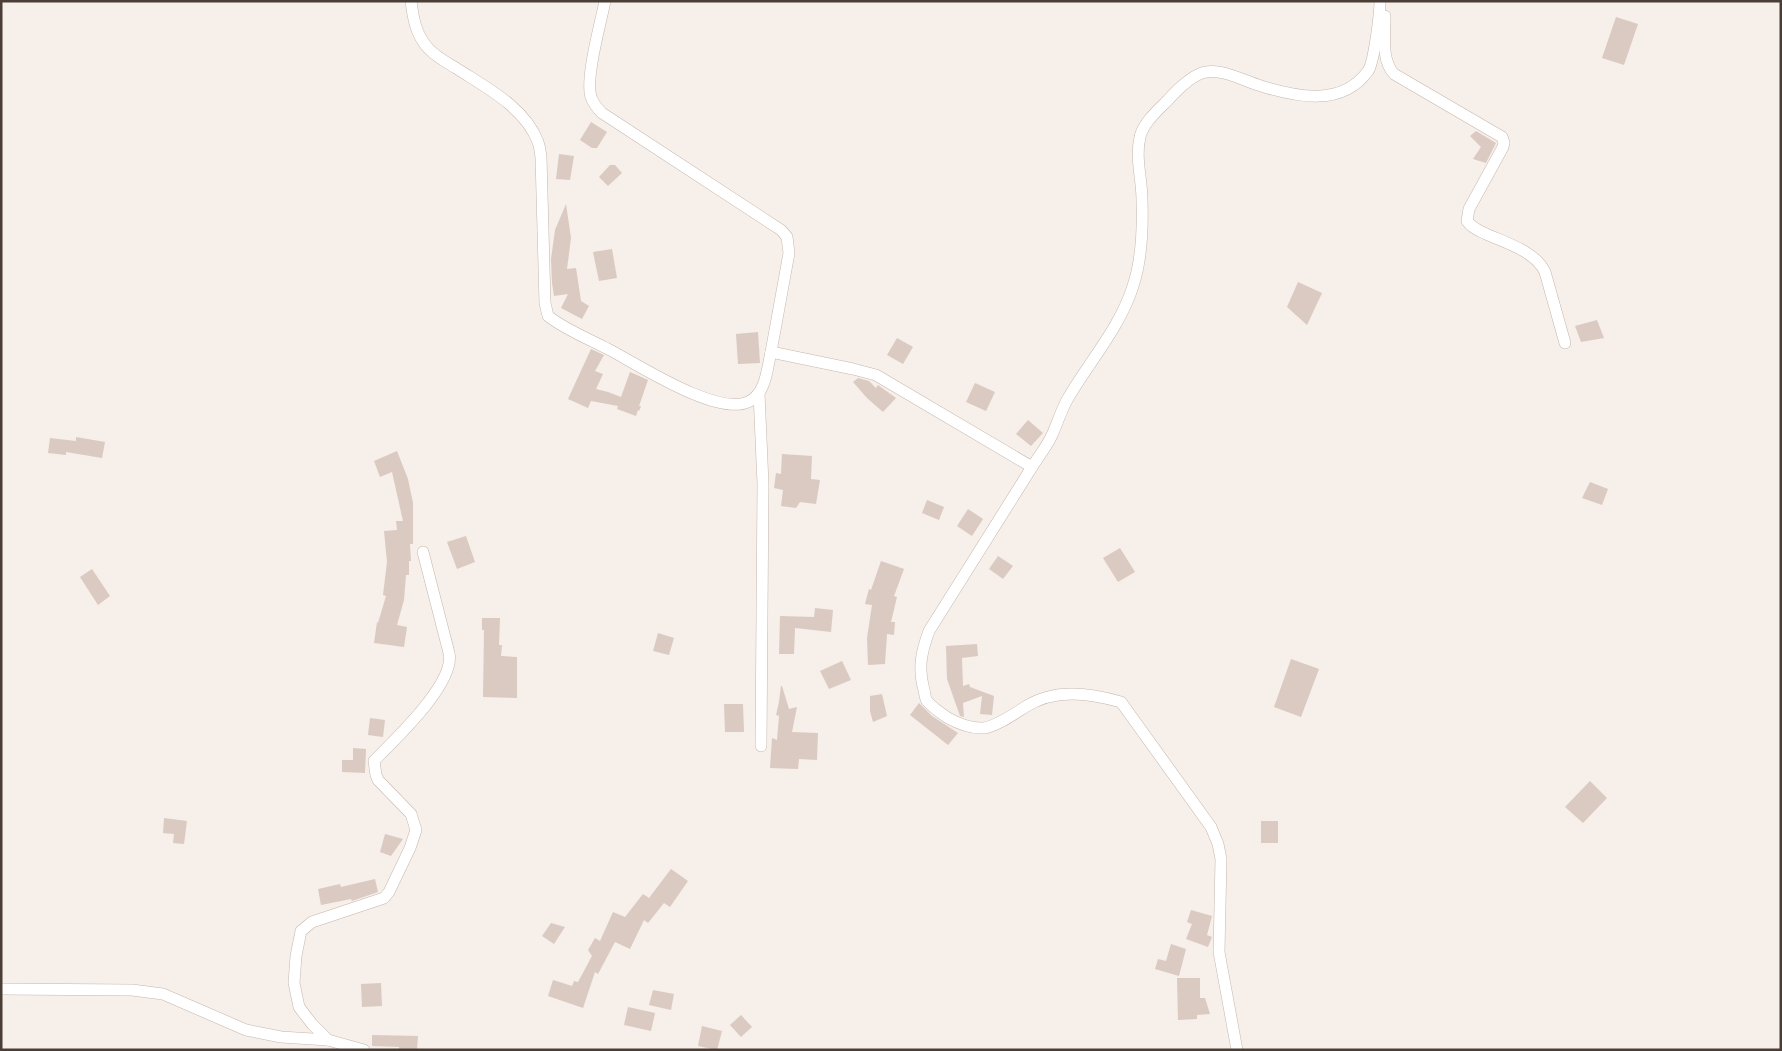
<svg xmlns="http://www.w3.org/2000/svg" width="1782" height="1051" viewBox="0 0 1782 1051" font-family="'Roboto Condensed',sans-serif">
<rect width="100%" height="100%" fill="#f6efea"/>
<g fill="#dbcac1">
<path d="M1616,17l22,7 -14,41 -22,-7z"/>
<path d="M591,122l16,10 -10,16h-5l-12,-8z"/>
<path d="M1476,131l20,12 -10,20 -13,-4 8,-12 -11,-11z"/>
<path d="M559,154l15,2 -4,24 -14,-1z"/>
<path d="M610,165h5l7,8 -14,13 -9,-9z"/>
<path d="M566,204l5,34 -4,31 9,-1 5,33 8,5 -7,13 -21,-11 7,-14 -14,2 -2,-13 -1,-24 4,-29z"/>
<path d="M612,249l5,29 -18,3 -6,-29z"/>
<path d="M1298,282l24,11 -15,32 -20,-18z"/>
<path d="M1597,320l7,18 -23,4 -6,-16z"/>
<path d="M758,332l2,31 -22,1 -2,-30z"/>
<path d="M897,338l16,9 -10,17 -16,-9z"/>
<path d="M591,349l13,6 -9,16 8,3 -7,15 12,3 13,5 9,-25 18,8 -9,26h2l-2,5 -1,-1 -2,6 -19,-7 1,-3 -27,-5 -3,7 -20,-9z"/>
<path d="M858,378l11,3 7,7 2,-3 18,13 -13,14 -16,-14 -14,-16z"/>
<path d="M975,383l20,9 -9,19 -20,-9z"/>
<path d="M1028,420l15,13 -12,13 -15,-12z"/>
<path d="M76,437l29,5 -3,16 -36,-6v3l-18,-2 2,-15 26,3z"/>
<path d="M397,451l11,28 5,24v41h-3l1,17h-2v14h-3l-2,25 -7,25 10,2 -3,20 -30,-4 3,-21 1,1 8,-27 -3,-1 4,-33 -3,-31 13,-1 -1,-9h7l-11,-49 -12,5 -6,-16z"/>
<path d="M782,454l30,2 -1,23 9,1 -4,24 -16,-2 -4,6 -15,-2 2,-16 -9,-2 2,-15 5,1z"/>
<path d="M1590,482l18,7 -6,16 -20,-7z"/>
<path d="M927,500l17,7 -5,13 -17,-7z"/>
<path d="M968,509l15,10 -11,17 -15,-10z"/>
<path d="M466,536l9,26 -18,7 -10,-27z"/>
<path d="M1120,548l15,24 -17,10 -15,-24z"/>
<path d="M998,556l15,10 -10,13 -14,-10z"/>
<path d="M881,561l23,8 -10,27 3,1 -6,25h4l-1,13 -7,-1 -2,30 -17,1 -1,-27 5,-33 -7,-1 4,-15 2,1z"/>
<path d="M92,569l18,27 -12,9 -18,-28z"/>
<path d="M815,608l18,2 -2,22 -36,-4 -1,26h-15l1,-38 34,1z"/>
<path d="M482,618h18l-1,27h3l-1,11 16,1v41l-34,-1 1,-67h-2z"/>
<path d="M658,633l16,5 -5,17 -16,-4z"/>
<path d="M977,644l1,12 -16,2 1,28 6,-2 1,3 24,9 -2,19 -12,-1 2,-18 -19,7 1,14 -4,-1 -13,-37 -1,-33z"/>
<path d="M1291,659l28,10 -18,48 -27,-10z"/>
<path d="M842,661l9,19 -22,9 -9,-18z"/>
<path d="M781,686h1l7,23 8,-2 -5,25 26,1 -1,27 -18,-1 -1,10 -28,-1 2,-30 5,2 2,-24 -3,-1 3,-13z"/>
<path d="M882,694l5,22 -14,6 -3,-11v-15z"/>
<path d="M919,703l13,13 26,17 -10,12 -38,-30z"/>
<path d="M724,704h19l1,28h-19z"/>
<path d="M370,718l15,2 -2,17 -15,-2z"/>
<path d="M353,748l13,1 -1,24 -23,-1v-12h11z"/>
<path d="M1590,781l17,17 -24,25 -18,-16z"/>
<path d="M164,818l23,3 -3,23 -11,-1 1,-9 -11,-1z"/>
<rect x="1261" y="821" width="17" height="22"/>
<path d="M385,834l18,5 -12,17 -11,-4z"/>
<path d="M671,869l17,12 -18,26 -6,-4 -16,20 -4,-3 -14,29 -15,-7 -17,32 -3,-2 -12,36 -35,-12 5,-16 19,6 2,-5 4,1 14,-26 -4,-6 7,-12 5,3 13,-29 12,5 18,-23 6,4z"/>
<path d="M375,879l3,13 -26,9 -1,-2 -30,6 -3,-16 22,-5 1,3z"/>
<path d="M1191,910l21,6 -5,19 5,2 -4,10 -22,-8 6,-15 -5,-2z"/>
<path d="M551,923l14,4 -11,17 -12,-8z"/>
<path d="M1171,944l15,5 -7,27 -24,-7 3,-10 8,2z"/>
<path d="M1177,978h23v20h5l5,16 -13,1v4l-19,1z"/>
<path d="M381,983l1,23 -20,1 -1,-23z"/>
<path d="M653,990l21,4 -3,16 -22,-5z"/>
<path d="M628,1007l27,6 -4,18 -27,-6z"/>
<path d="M741,1015l11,12 -11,10 -11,-12z"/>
<path d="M702,1026l20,5 -5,19 -19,-4z"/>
<path d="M372,1035l46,1 -1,14h-18v-3l-27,-1z"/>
</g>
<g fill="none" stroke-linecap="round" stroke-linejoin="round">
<defs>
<g id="street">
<path d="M411,1c2,17 5,34 17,47 8,9 18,14 28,20 29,19 69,39 82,74 2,5 2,10 3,15l4,146 3,13c18,14 41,23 60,33 31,16 108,67 140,53 18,-8 19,-33 23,-50"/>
<path d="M605,1c-4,21 -20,77 -14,96 2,6 6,11 11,16l179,117 6,7 2,16 -18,99 82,17 23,6 156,92 -103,164c-8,22 -11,37 -5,59 1,4 1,8 3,11 5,6 15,13 21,17 11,6 23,11 36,10 13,-2 30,-14 41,-21 30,-19 64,-14 96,-5l90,125 7,17 3,15 -2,93 18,98"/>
<path d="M1385,16c0,18 -4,44 9,58l108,63 2,6 -1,4 -34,62 -2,12c5,7 11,9 19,13 20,9 49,17 59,38l20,71"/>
<path d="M759,393l4,91 -2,262"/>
<path d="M1032,467c7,-11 15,-21 20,-32 5,-11 9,-24 15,-35 21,-37 53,-72 66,-114 9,-27 10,-57 9,-86 0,-21 -7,-42 -2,-63 3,-14 18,-27 27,-36 9,-10 26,-27 39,-29 18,-3 38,9 55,14 36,11 81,21 107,-15 6,-8 12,-58 12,-70"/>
<path d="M1,989l131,1 31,4 83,36 35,7 47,3 36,10"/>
<path d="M328,1040l-16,-16 -13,-17 -5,-24 2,-27 5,-25 11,-9 72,-24 5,-6 21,-44 6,-18 -5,-16 -33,-34 -2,-5 -2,-14c20,-21 82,-78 75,-108l-26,-101"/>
</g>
</defs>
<use href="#street" stroke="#c5b7ae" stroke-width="12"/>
<use href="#street" stroke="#fff" stroke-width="11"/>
</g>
<rect width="1782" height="1051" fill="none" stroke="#4a3e37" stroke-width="5"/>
</svg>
